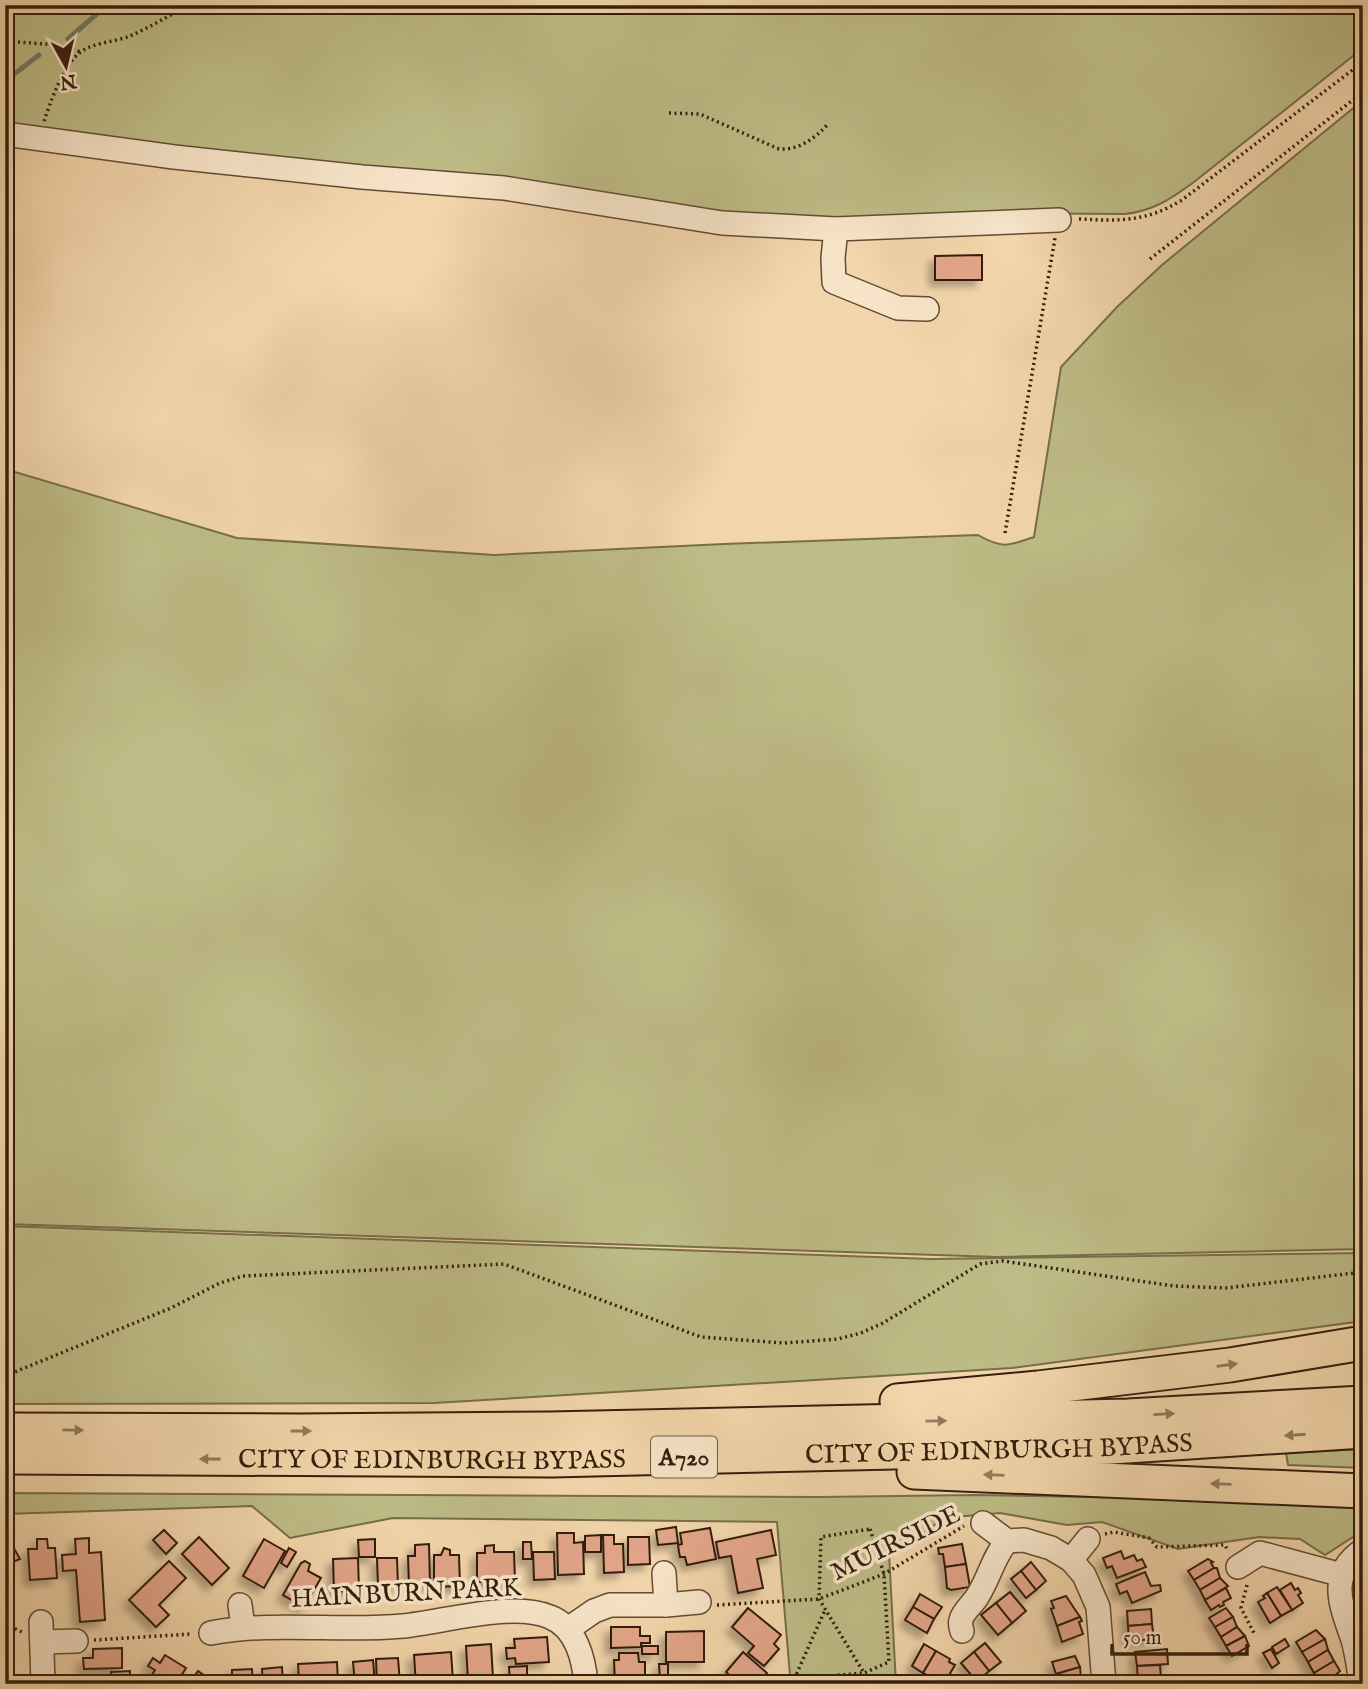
<svg xmlns="http://www.w3.org/2000/svg" width="1368" height="1689" viewBox="0 0 1368 1689" font-family="'IM FELL English',serif">
<defs>
<filter id="shadow"><feDropShadow dx="-6" dy="6" stdDeviation="3.5" flood-color="#0004"/></filter>
</defs>
<rect width="100%" height="100%" fill="#f2d5aa"/>
<filter id="stains"><feTurbulence type="fractalNoise" baseFrequency=".00286" numOctaves="4"/><feColorMatrix values="0 0 0 0 .2 0 0 0 0 .09 0 0 0 0 .02 0 0 0 .5 -.17"/></filter>
<radialGradient id="worn" r=".72"><stop offset=".6" stop-color="#630" stop-opacity="0"/><stop offset="1" stop-color="#630" stop-opacity=".3"/></radialGradient>
<g fill="#bebc86" stroke="#786e4a" stroke-width="2">
<path d="M5,5h1358v43l-169,134c-23,17 -41,29 -69,32l-141,-1 -151,7 -87,-4 -460,-53 -281,-37z"/>
<path d="M1363,100v1149l-366,8 -992,-33v-755l232,69 257,17 230,-11 254,-9c24,14 30,11 56,2l27,-170 56,-60 45,-42z"/>
<path d="M5,1226l927,33 431,-6v68l-351,47 -578,35 -429,1z"/>
<path d="M1363,1449v19l-75,-3 -2,-12z"/>
<path d="M5,1493l814,4 156,-2 247,4 141,7v31h-10l-28,18 -25,-16 -41,-2 -81,12 -76,-27 -35,3 -67,-12 -56,5 -43,32 -12,3 7,131h-33l-3,-6 -70,-3 -13,-153 -384,-4 -103,20 -38,-32 -247,8z"/>
</g>
<g fill="none" stroke-linecap="round" stroke-linejoin="round">
<g stroke="#727b68" stroke-width="5">
<path d="M68,39l39,-34"/>
<path d="M5,81l34,-26"/>
</g>
</g>
<g fill="#e1a488" stroke="#331f0d" stroke-width="2" filter="url(#shadow)">
<path d="M982,255v25h-47v-24z"/>
<path d="M676,1527l2,16 -20,2 -2,-15z"/>
<path d="M710,1528l6,31 -29,6 -2,-8h-5l-1,-5 -1,-7 4,-1 -2,-11z"/>
<path d="M164,1530l13,13 -11,11 -13,-14z"/>
<path d="M771,1530l5,25 -19,4 6,29 -25,5 -7,-37 -12,2 -3,-16z"/>
<path d="M557,1533h17v10l9,-1 1,32 -26,1z"/>
<path d="M601,1535v17h-16v-16z"/>
<path d="M603,1535h11v9h9l1,28 -20,1z"/>
<path d="M199,1537l30,31 -17,17 -30,-31z"/>
<path d="M628,1537h21l1,27 -22,1z"/>
<path d="M89,1538v15l12,-1 4,68 -25,2 -4,-52 -13,1 -1,-16 14,-1 -1,-15z"/>
<path d="M37,1539h10l1,9h7l2,30 -27,2 -2,-31h9z"/>
<path d="M264,1539l21,12 -21,37 -21,-12z"/>
<path d="M375,1539v18h-16l-1,-17z"/>
<path d="M523,1542h8l1,17h-9z"/>
<path d="M11,1543l9,16 -7,3 -8,-14z"/>
<path d="M429,1544l1,40 -21,1 -1,-29h7v-11z"/>
<path d="M962,1544l4,20 -21,3 -2,-13h-4l-1,-6z"/>
<path d="M494,1545v7h20l1,29 -38,1v-29h8v-7z"/>
<path d="M289,1548l7,4 -9,15 -6,-4z"/>
<path d="M444,1548l6,2v5h9l1,31 -26,1v-32h7z"/>
<path d="M1121,1551l3,8 10,-4 3,6 5,-2 4,8 -29,11 -5,-12 -5,2 -4,-10z"/>
<path d="M533,1552h21l1,27 -21,1z"/>
<path d="M358,1558l1,33 -25,1 -1,-33z"/>
<path d="M377,1558h20l1,28h-20z"/>
<path d="M1208,1559l5,3 -2,1 3,5 -20,12 -6,-9z"/>
<path d="M169,1561l17,17 -27,27 10,10 -13,12 -27,-27z"/>
<path d="M305,1561l5,3 -2,7 13,7 -17,29 -21,-12 18,-32z"/>
<path d="M1031,1562l15,19 -10,9 -15,-19z"/>
<path d="M966,1564l4,23 -19,3 -4,-2 -2,-21z"/>
<path d="M1214,1568h3l3,10 -20,12 -6,-10z"/>
<path d="M1021,1571l15,19 -10,8 -15,-19z"/>
<path d="M1145,1572l6,14 9,-1 1,6 -29,12 -5,-12 -7,3 -4,-10z"/>
<path d="M1220,1578l8,8 -23,14 -5,-10z"/>
<path d="M1291,1583l4,7 3,-2 3,5 -3,2 5,8 -11,7 -12,-20z"/>
<path d="M1277,1587l15,23 -11,6 -14,-23z"/>
<path d="M1226,1588l5,10 -8,4 1,3 -4,2 -1,-2 -8,5 -6,-10z"/>
<path d="M1010,1592l16,19 -14,12 -16,-20z"/>
<path d="M1267,1593l14,23 -11,7 -12,-21 7,-4 -2,-2z"/>
<path d="M920,1594l22,13 -8,12 -21,-12z"/>
<path d="M1066,1596l14,21 -23,9 -6,-17 3,-1 -3,-7z"/>
<path d="M996,1603l16,20 -14,12 -17,-20z"/>
<path d="M913,1607l21,12 -7,14 -22,-13z"/>
<path d="M748,1608l33,27 -7,9 5,5 -15,17 -16,-13 6,-7 -22,-19z"/>
<path d="M1226,1608l7,9 -18,10 -6,-9z"/>
<path d="M1151,1609l1,15 -24,2 -1,-15z"/>
<path d="M1080,1617l2,4 -3,1 4,12 -21,8 -5,-16z"/>
<path d="M1233,1617l4,10 -16,10 -6,-10z"/>
<path d="M1152,1624l2,15 -25,2 -1,-15z"/>
<path d="M611,1627h29v9h10v7h-9v4l-30,1z"/>
<path d="M1237,1627l8,9 -19,10 -5,-9z"/>
<path d="M1316,1630l9,9 -23,13 -6,-10z"/>
<path d="M704,1631v31h-38v-30z"/>
<path d="M1245,1636l4,10 -17,10 -6,-10z"/>
<path d="M547,1637l2,25 -33,2 -1,-6 -8,1 -1,-11h9l-1,-9z"/>
<path d="M1285,1639l4,7 -13,8 -4,-7z"/>
<path d="M1325,1639l3,11 -20,12 -6,-10z"/>
<path d="M985,1643l16,19 -12,9 -15,-19z"/>
<path d="M491,1644l2,34 -25,2 -2,-34z"/>
<path d="M924,1644l12,7 -13,22 -11,-7z"/>
<rect x="642" y="1646" width="16" height="8"/>
<path d="M122,1648v20l-38,1 -1,-11h10v-9z"/>
<path d="M1167,1649l1,15 -31,2 -2,-14z"/>
<path d="M1271,1649l8,14 -7,5 -9,-15z"/>
<path d="M1328,1650l6,11 -20,12 -6,-11z"/>
<path d="M936,1651l14,8 -1,3 6,3 -11,19 -21,-11z"/>
<path d="M451,1652l2,29 -37,3 -2,-29z"/>
<path d="M743,1652l24,21 -9,11h-19l-13,-12z"/>
<path d="M974,1652l15,19 -12,11 -16,-19z"/>
<path d="M619,1653h19l1,9h6v13l-6,1v3h8v5h-32l-1,-24h5z"/>
<path d="M165,1655l21,13 -10,16h-30l9,-14 -7,-4 5,-8 7,5z"/>
<path d="M1075,1656l5,11 -24,7 -4,-12z"/>
<path d="M398,1658l2,26h-23l-1,-25z"/>
<path d="M373,1660l2,24h-20l-2,-22z"/>
<path d="M1334,1661l6,10 -8,7 -12,5 -6,-10z"/>
<path d="M337,1662l1,22h-47v-2l8,-1 -1,-17z"/>
<path d="M659,1664h9v16h-8z"/>
<path d="M1160,1665l1,14 -23,2 -1,-15z"/>
<path d="M527,1666v16l-17,1 -1,-16z"/>
<path d="M282,1667l1,17h-20l-1,-15z"/>
<path d="M1080,1667l1,12 -22,5 -3,-10z"/>
<path d="M252,1669l1,15h-21v-14z"/>
<path d="M130,1671v8h-19v-7z"/>
<path d="M198,1671l19,13h-28z"/>
<path d="M557,1678l1,6h-27v-4z"/>
</g>
<g fill="none" stroke-linecap="round" stroke-linejoin="round">
<defs>
<g id="minor">
<path d="M5,134l169,23 188,20 142,11 218,35 114,6 223,-9"/>
<path d="M836,229l-3,29 1,24 64,26 29,1"/>
<path d="M983,1523l24,18 17,-1 27,8 20,12 13,15 14,32 6,77"/>
<path d="M1071,1560l17,-21"/>
<path d="M1238,1567l22,-14 82,22"/>
<path d="M664,1573l2,32"/>
<path d="M240,1605l3,22"/>
<path d="M41,1622l2,62"/>
<path d="M568,1629l26,-18 16,-6h56l33,-3"/>
<path d="M962,1631c-1,-3 -2,-8 -1,-11 2,-9 12,-16 16,-23 12,-18 16,-40 30,-56"/>
<path d="M211,1633c63,-12 128,-1 192,-7 41,-4 109,-25 147,-9 26,10 34,42 36,67"/>
<path d="M43,1642l33,-1"/>
<path d="M1361,1684c-2,-15 -4,-30 -8,-44 -11,-33 -27,-65 10,-90"/>
</g>
<g id="highway">
<path d="M897,1401l141,-13 192,-23 133,-22"/>
<path d="M5,1430l294,1 251,-2 578,-13 235,-13"/>
<path id="s1" d="M5,1457l547,3 559,-13 252,-16"/>
<path d="M914,1472l449,19"/>
</g>
</defs>
<use href="#minor" stroke="#634c34" stroke-width="26"/>
<use href="#highway" stroke="#331f0d" stroke-width="37"/>
<g stroke="#331f0d" stroke-width="3.5" stroke-dasharray="2 3.5" stroke-linecap="butt">
<path d="M18,42l39,3 24,7"/>
<path d="M669,113l31,1 79,35c21,1 35,-10 49,-25"/>
<path d="M44,121c7,-20 16,-47 31,-64 13,-15 38,-14 55,-21 20,-9 39,-20 58,-31"/>
<path d="M1079,219c41,2 67,3 103,-19l181,-138"/>
<path d="M1150,259l213,-167"/>
<path d="M1005,533l50,-295"/>
<path d="M5,1376l166,-68 49,-25 23,-7 261,-12 197,73 83,6 54,-4 23,-6 22,-10 97,-59 23,-3 171,25 52,2 137,-16"/>
<path d="M870,1529l14,45 5,88 -25,11 -45,-74 2,-62z"/>
<path d="M1105,1534l9,-2 35,6 8,9 68,-2 3,6"/>
<path d="M1247,1585l-6,23 14,27"/>
<path d="M717,1605l102,-6 65,-25 80,-48"/>
<path d="M5,1624l17,8"/>
<path d="M94,1640l97,-6"/>
<path d="M794,1679l70,-6 6,11"/>
<path d="M792,1684l33,-74"/>
</g>
<use href="#minor" stroke="#f7e4c8" stroke-width="23"/>
<use href="#highway" stroke="#f2d5aa" stroke-width="33"/>
</g>
<defs><path id="oneway-solid" d="M-6-.8H1V-3.2L6.5 0L1 3.2V.8H-6Z" transform="scale(1.75)"/></defs>
<g fill="#927a5c">
<use href="#oneway-solid" transform="translate(1227 1365) rotate(-8)"/>
<use href="#oneway-solid" transform="translate(1164 1414) rotate(-3)"/>
<use href="#oneway-solid" transform="translate(936 1421) rotate(-1)"/>
<use href="#oneway-solid" transform="translate(73 1430) rotate(1)"/>
<use href="#oneway-solid" transform="translate(301 1431)"/>
<use href="#oneway-solid" transform="translate(1295 1435) rotate(176)"/>
<use href="#oneway-solid" transform="translate(210 1459) rotate(-180)"/>
<use href="#oneway-solid" transform="translate(994 1475) rotate(-178)"/>
<use href="#oneway-solid" transform="translate(1221 1484) rotate(-178)"/>
</g>
<g text-anchor="middle" stroke-width="7" stroke-linejoin="round" paint-order="stroke">
<rect fill="#f7e4c8" stroke="#6e5a45" stroke-width="2" x="651" y="1436.5" width="66" height="41" rx="5"/>
<g font-size="24" font-weight="bold" fill="#331f0d">
<text x="684" y="1465">A720</text>
</g>
<g font-size="26" fill="#331f0d" stroke="#f7e4c8">
<text dy="9" stroke="none"><textPath href="#s1" startOffset="994">CITY OF EDINBURGH BYPASS</textPath></text>
<text dy="9" stroke="none"><textPath href="#s1" startOffset="427">CITY OF EDINBURGH BYPASS</textPath></text>
<text transform="translate(895 1542) rotate(-26)" y="9">MUIRSIDE</text>
<text transform="translate(406 1592) rotate(-3)" y="9">HAINBURN PARK</text>
</g>
</g>
<rect width="1368" height="1689" fill="none" stroke="#f2d5aa" stroke-width="28"/>
<rect x="7" y="7" width="1354" height="1675" fill="none" stroke="#331f0d" stroke-width="3.5"/>
<rect x="14" y="14" width="1340" height="1661" fill="none" stroke="#331f0d" stroke-width="2"/>
<g transform="translate(66 66) rotate(172)" stroke="#f7e4c8" stroke-width="5" paint-order="stroke">
<path d="M0-5L12 26L0 18L-12 26Z" fill="#331f0d"/>
<text y="-10" font-size="19" font-weight="bold" text-anchor="middle" fill="#331f0d">N</text>
</g>
<path d="M1112 1644v10h135v-10" fill="none" stroke="#331f0d" stroke-width="3.5"/>
<text x="1123" y="1644" font-size="21" fill="#331f0d" stroke="#f7e4c8" stroke-width="5" paint-order="stroke">50 m</text>
<rect width="100%" height="100%" filter="url(#stains)"/>
<rect width="100%" height="100%" fill="url(#worn)"/>
</svg>
